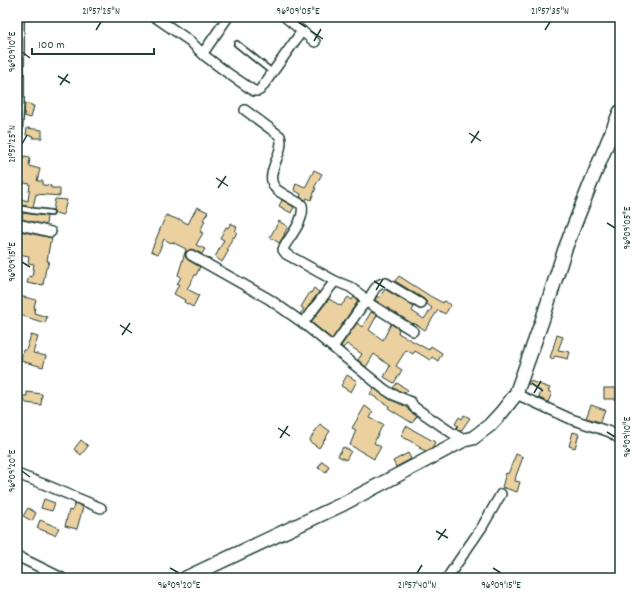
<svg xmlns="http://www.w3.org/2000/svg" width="637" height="595" viewBox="0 0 637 595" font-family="Dekko,sans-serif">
<rect width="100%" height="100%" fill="#fff"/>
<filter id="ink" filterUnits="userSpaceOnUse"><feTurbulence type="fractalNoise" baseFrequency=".025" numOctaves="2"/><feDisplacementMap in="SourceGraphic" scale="8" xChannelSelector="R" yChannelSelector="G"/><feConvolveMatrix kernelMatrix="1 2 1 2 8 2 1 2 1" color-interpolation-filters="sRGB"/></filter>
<g filter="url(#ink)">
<g fill="#ebd1a0" stroke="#1f3d34">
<path d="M25,103l7,2v1h2l-3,12 -7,-2z"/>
<path d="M27,128l15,2v8h-9v-2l-7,-1z"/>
<path d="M24,156l6,1 -1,9 11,3 -3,12h6v4l8,1v2h9v8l-24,-2 -3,13 -13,-2 1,-6 7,2 2,-17 -12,-2 3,-18z"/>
<path d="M314,170l8,4 -8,14h2l-5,12 -4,-2 -1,2 -6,-3 1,-3 -7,-4 2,-7 9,4 1,-1z"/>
<path d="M55,199l12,1 -4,15 -8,-2 -2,-3z"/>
<path d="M282,200l12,7 -3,6 -12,-7z"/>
<path d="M197,207l11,5 -5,8 2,1 -4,8h1l-2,3 3,1 -7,12 9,4 -3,5 -8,-4 -3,-1 -5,3 -1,3 1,3 2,2 12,7 -4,8h-1l-8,14 12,6 -6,12 -9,-5 1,-2 -11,-6 5,-10h-2l4,-7 -3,-2 8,-26 -14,-7 -1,1 -7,-4 -6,15 -7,-3 15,-36 13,5v-1l9,5z"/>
<path d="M23,213l24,3 -1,9 -24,-6z"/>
<path d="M279,221l9,6 -4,7h1l-6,9 -9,-6z"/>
<path d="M231,223l6,4 -2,4 2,1 -3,6 -1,-1 -6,12 2,1 -7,12 -7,-5 9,-17 -4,-2 6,-11 2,1z"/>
<path d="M19,231l33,7 -1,5 -1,-1 -3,19h2l-2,7h-1l-3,17 -6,-1v1l-10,-2 2,-7 3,1 2,-13 -6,-1 1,-7 -11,-2 1,-10 -2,-1v-2z"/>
<path d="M399,276l31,20 13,7 1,-2 7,4 -6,9 -7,-4 -13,20 -11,-7 -1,1 -38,-24 2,-4 2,2 6,-9 29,18 -2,4 12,8 8,-11 -5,-4 -1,-3 -2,-2 -29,-18z"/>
<path d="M314,288l5,4 -17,23 -2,-1 4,-5 -3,-2 9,-15 1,1z"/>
<path d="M17,297h7l12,3 -2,7h1l-1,6 13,4 -2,6 -25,-8 1,-6h-4z"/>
<path d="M348,297l4,3 2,-3 4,4 -26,38 -21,-17 18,-23 12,7z"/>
<path d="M371,312l6,3 -8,15 14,10 8,-16 8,5 -1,4 31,17 2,-4 11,7 -4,8 -6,-4 -2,3 -15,-9 -2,3 -7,-4 -10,16 6,4 -8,13 -10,-6 6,-11 -16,-12 -8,13 -8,-7 4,-6 -15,-10 -4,4 -2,-2 16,-23 5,4z"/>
<path d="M31,335l7,2 -5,16 13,3 -3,11 -22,-6 2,-11h3z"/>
<path d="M557,335l6,2 -5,13 12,2 -2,7 -13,-3 -2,3 -3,-1z"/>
<path d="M347,375l10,6 -6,11 -10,-6z"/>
<path d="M530,381l20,7 -2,3 4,2 -4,9 -9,-4 2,-7 -13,-7z"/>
<path d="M397,383l11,7 -3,3 -12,-5z"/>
<path d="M374,388l15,11 18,8 3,5 7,4 -5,7 -24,-15 1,-2 -19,-12z"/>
<rect x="604" y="388" width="12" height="11"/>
<path d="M27,392l15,2 -1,11 -15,-2 -4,-7h5z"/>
<path d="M591,405l14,5 -5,12 -14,-4z"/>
<path d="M365,406l8,6 -3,6 13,6 -9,19 7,4 -7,12 -24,-14 6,-15 -4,-2z"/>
<path d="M464,415l6,3 -9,13 -5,-3 2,-2 -3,-2 4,-7 3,2z"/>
<path d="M320,424l10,7 -11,17 -10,-7z"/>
<path d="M406,426l29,16 -3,6 -6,3 -7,-3 2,-1 -20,-11z"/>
<path d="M573,432l6,2 -4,14 -6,-2z"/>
<path d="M81,440l7,6 -7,9 -7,-6z"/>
<path d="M343,447l8,4 -5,9 -8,-4z"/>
<path d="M408,453l3,6 -15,8 -3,-6z"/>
<path d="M516,454l7,3 -7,19 -1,5 5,1 -3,10 -15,-5 4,-14 2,1z"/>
<path d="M322,461l7,5 -3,6 -8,-4z"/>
<path d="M44,499l11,4 -3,8 -11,-3z"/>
<path d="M75,503l8,4 -6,22 -12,-3 4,-16 3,1z"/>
<path d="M28,508l8,5 -4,8 -9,-5z"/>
<path d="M40,520l19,8 -4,7 -18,-7z"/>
</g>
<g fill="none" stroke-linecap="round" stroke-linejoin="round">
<defs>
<g id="lane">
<path d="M237,44l35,28"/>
<path d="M17,208l17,3 17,2"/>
</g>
<g id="street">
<path d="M155,17l35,24 15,15 24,18 25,17h4l2,-1 42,-59"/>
<path d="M285,17l30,25"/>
<path d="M203,53l25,-36"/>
<path d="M245,110l35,26c6,18 -19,39 -3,54 7,5 17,10 25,15 3,15 -11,30 -18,42l-1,3 3,4 49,27 15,6 11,8 6,7 -5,4 -29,41"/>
<path d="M17,135l2,-33v-85"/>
<path d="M17,224l34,8"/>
<path d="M191,255l78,44 34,24 81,66 8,5 19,8 3,5 38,26 12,7"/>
<path d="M303,323l32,-42"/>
<path d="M413,331l-46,-29c5,-8 9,-20 19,-19l35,21"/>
<path d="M516,394l55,25 39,13 10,7"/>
<path d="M17,474l29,11 55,23"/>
<path d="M17,556l45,22"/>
<path d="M447,578l35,-51 19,-33"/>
</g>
<path id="secondary" d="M186,578l157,-74 121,-64 9,-2 17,-13 12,-13 14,-18 26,-73 23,-72 25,-64 30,-73"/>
</defs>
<use href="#lane" stroke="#1f3d34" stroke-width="8"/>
<use href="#street" stroke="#1f3d34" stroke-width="12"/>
<use href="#secondary" stroke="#1f3d34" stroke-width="16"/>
<use href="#lane" stroke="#fff" stroke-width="4.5"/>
<use href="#street" stroke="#fff" stroke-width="9"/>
<use href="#secondary" stroke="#fff" stroke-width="13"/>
</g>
</g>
<path fill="none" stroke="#1f3d34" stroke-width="1.5" d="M298,22l8,5M96,30l5,-8M545,30l5,-8M311,31l12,8M314,41l7,-12M22,52l8,6M58,76l12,7M60,85l8,-11M469,133l12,8M471,143l8,-12M22,144l5,-9M216,178l12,8M218,188l8,-12M607,223l8,5M22,262l8,5M374,281l11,7M376,290l7,-11M120,325l12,8M122,335l8,-12M532,383l11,8M534,393l7,-12M278,428l12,8M607,432l8,5M280,438l8,-12M22,471l8,6M436,531l12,7M438,540l8,-11M170,568l9,5M493,568l8,5M417,573l5,-8"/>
<rect width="637" height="595" fill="none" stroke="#fff" stroke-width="44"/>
<path d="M32 48v6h122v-6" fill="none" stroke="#1f3d34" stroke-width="2"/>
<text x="38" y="48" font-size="12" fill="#1f3d34" stroke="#ffffff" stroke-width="3" paint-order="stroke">100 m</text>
<rect x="22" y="22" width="593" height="551" fill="none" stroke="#1f3d34" stroke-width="1.5"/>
<g font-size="10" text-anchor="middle" fill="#1f3d34">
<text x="101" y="14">21°57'25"N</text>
<text x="298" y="14">96°09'05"E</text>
<text x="550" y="14">21°57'35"N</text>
<text transform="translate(11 52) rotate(-90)" y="4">96°09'10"E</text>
<text transform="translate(11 144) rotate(-90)" y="4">21°57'25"N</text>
<text transform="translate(626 228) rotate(-90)" y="4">96°09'05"E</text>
<text transform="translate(11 262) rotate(-90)" y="4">96°09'15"E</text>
<text transform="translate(626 437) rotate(-90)" y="4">96°09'10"E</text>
<text transform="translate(11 471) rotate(-90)" y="4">96°09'20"E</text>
<text x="179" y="588">96°09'20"E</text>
<text x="417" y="588">21°57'40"N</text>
<text x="501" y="588">96°09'15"E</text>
</g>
</svg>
